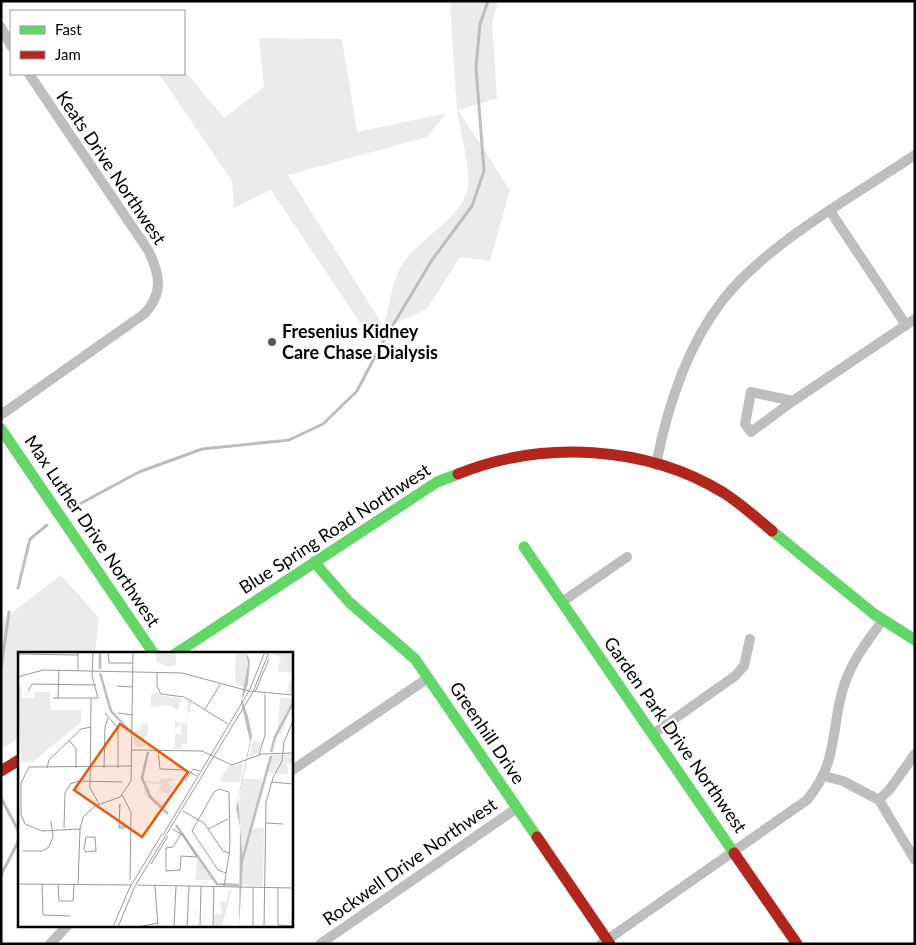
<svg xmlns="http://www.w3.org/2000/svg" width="916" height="945" viewBox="0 0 916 945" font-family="Lato,sans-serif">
<rect width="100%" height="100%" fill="#fff"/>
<g fill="#ebebeb">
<path d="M450,1h49l-7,21 5,76 -39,12 52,80 -20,71 -30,-4 -33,52 -59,26 -97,-145 -37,18 -2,-27 -73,-107h25v-4l40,48 40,-31 -5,-49 83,1 15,93 89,-19 -19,24 -139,38 96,152c6,-21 8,-51 22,-68 19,-23 48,-38 60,-64 8,-20 -7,-64 -9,-87 -3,-35 -5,-71 -7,-107z"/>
<path d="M61,575l38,43 -4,36h-76v83l-18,13v-129z"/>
</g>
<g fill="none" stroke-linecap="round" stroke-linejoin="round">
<g stroke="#bdbdbd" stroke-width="3">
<path d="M74,507l65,-35 63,-23 87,-9 34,-16 34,-33 24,-46 51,-85 40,-54 12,-35 -8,-104 4,-43 8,-23"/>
<path d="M18,588l12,-49 17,-14"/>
<path d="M1,669l8,-57"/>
<path d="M1,798l18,34"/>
<path d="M1,875l18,-35"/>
</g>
<g stroke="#bebebe" stroke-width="10">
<path d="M1,27l10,19"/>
<path d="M830,211l76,114"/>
<path d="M793,401l-42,-9 -6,32 6,8 42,-31 122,-82"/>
<path d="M1,415l143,-101c20,-21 16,-40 4,-64l-119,-176"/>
<path d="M656,465c11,-57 30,-117 66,-164 45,-58 132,-105 193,-146"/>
<path d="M562,602l65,-45"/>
<path d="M653,734l82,-58 9,-10 6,-27"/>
<path d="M291,771l137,-93"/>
<path d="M824,776l19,5 36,19 36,60"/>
<path d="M879,800l11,-11 25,-35"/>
<path d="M50,944l17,-18"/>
<path d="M320,944l197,-136"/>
<path d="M601,944l206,-144c29,-35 24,-62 34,-104 7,-30 24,-52 42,-76"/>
</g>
<g stroke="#63d668" stroke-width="11">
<path d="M1,429l153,225"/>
<path d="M772,531l102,83 41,26"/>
<path d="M524,547l210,306"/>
<path d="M314,562l35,40 66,57 122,178"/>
<path d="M175,654l262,-172 21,-8"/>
</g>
<g stroke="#b3261e" stroke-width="11">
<path d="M458,474c84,-34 188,-29 266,19 17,11 33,25 48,38"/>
<path d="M1,771l18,-11"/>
<path d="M537,837l73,107"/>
<path d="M734,853l63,91"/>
</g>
</g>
<circle fill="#595959" stroke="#fff" stroke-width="2" cx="272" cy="342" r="5"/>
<g text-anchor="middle" stroke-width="4.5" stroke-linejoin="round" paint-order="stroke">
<g font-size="18" fill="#000" stroke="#fff">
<text transform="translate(111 168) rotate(56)" y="6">Keats Drive Northwest</text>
<text transform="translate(335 529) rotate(-33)" y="6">Blue Spring Road Northwest</text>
<text transform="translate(92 531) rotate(56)" y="6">Max Luther Drive Northwest</text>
<text transform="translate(487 733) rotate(56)" y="6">Greenhill Drive</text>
<text transform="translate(675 735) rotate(55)" y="6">Garden Park Drive Northwest</text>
<text transform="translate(410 862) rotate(-35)" y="6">Rockwell Drive Northwest</text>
</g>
<g font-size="18" font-weight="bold" fill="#000" stroke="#fff" text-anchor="start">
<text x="282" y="338">Fresenius Kidney<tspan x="282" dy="21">Care Chase Dialysis</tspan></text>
</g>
</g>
<g transform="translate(18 652)">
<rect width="275" height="275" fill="#fff"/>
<path d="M137,0h21v13l-7,2 -12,-5zM218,0h10l2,8 -3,27 -8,-2 -2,-4zM275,0v42h-6l5,-21 -15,-2 4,-14 -10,-3zM3,34l1,12h12v-6h16l1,18h30v12l-48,40h-12l-3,-74zM139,39l6,5 19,2 -4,13 -9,-6 -18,2v-12zM262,46l13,1v3l-11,30 -5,4zM170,48l4,2 -2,7 5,2 -8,1v32h-5l-1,5h-9l3,-2v-13h6v-10l-6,5v-7l11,1zM123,71h7v10l-5,7 1,7 -5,1 -5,-4v-13l7,-1zM235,89l9,1 -3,11 -10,4zM275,102v9h-6l1,11 -23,-1 6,-18zM225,112l-3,18h-21l9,-16zM244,123v13l-11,41 13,-1 -1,58 -22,-1v-57l-3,-16 4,-33h18zM143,126l15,1 -8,3 4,6 -4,6 -8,-3 -3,7 4,-14 -15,-1 4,12 15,9 2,10 -11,-12 1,-3h-8l-5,-5 1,-13 15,1zM180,203l17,25h-20zM214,237l-10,38 -9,-1 1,-11 8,-1 -2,-12h6l3,-12z" fill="#ebebeb"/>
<path d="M228,0l4,9 -2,23 -6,16 6,16 4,20 -14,64 5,63 -4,64 1,-100 -4,-19 14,-67 -9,-39 7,-39z" fill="#bdbdbd"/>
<path fill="none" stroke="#bdbdbd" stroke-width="2.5" d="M82,17v-17M82,21l11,38 20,21M130,100l-6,26 9,20 17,16M253,100l4,-15 18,-34M158,173l41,59 22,1M224,209l29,-105"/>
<path fill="none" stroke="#999" stroke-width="1" d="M90,0l1,11h24M0,2l60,1M60,18v-18M139,20v14l4,8 23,3 44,27M0,25l25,-7 139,3 67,18M99,34l16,1M10,39l4,-7 64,1M231,39l16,-39M237,40l14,-33M35,46h45l-6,-22 1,-24M40,47l1,-29M73,47l-1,89 9,16M187,57l16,-26M87,61l13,15v40M100,61l15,2M51,88l7,9v19M114,98l70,1 30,14 30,-11 31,-1M140,98l2,19 26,1 11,6M241,103l6,-20v-41M29,116l2,-8 32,-31 10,-2M86,116l1,-41 3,-9M167,129l8,-12 7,2M254,130l21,2M104,143l9,17 -1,68M165,159l21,12 19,28 6,2M248,171l17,1M101,174l1,-22 -1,4M101,174h6v2h-6zM46,176l1,-35 5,-9 9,-3 43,1M62,177l-38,2 -17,-7 -4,-9v-32l8,-16 103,-1M190,177l20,-10M145,183l86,-144 44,4M148,196v23l14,-1 1,-14 16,1 -14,-22 -11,-6M148,196l7,-1 8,-13M66,197l2,-12h9l1,14 -11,1v-3M5,199h19l7,-4 4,-10 -2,-16M133,212l17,-28M0,232l114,1M24,232l1,31 27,1M40,232l1,17h14l1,-16M60,233l2,-56 3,-12 12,-11 25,-9 11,-16 2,-129M119,233l156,3M137,234l3,41M206,234l1,-5 1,-8 3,-18 1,-13 -1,-50 -10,-3 -5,3 -22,39 26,39 8,3M260,236v37l14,1M274,273l1,-33M95,275l16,-38 33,-55M100,275l17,-41 118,-194 16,-40M120,275l20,-4M156,275l2,-41M169,275l2,-41M182,275l1,-41M195,275l1,-41M235,275v-40M246,275l2,-125 7,-24 9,-17 2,-19 9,-21"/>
<path fill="#e8590c" fill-opacity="0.15" stroke="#e8590c" stroke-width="2.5" d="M102,72l68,48 -46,65 -68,-47z"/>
<rect width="275" height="275" fill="none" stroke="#000" stroke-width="2.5"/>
</g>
<rect width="916" height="945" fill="none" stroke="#000000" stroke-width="5"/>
<rect x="10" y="10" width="175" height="65" fill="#ffffff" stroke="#999999"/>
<rect x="20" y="26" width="25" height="8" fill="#63d668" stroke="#999999"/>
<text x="55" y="35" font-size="15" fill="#000000">Fast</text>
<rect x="20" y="51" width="25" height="8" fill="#b3261e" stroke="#999999"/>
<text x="55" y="60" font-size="15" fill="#000000">Jam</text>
</svg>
